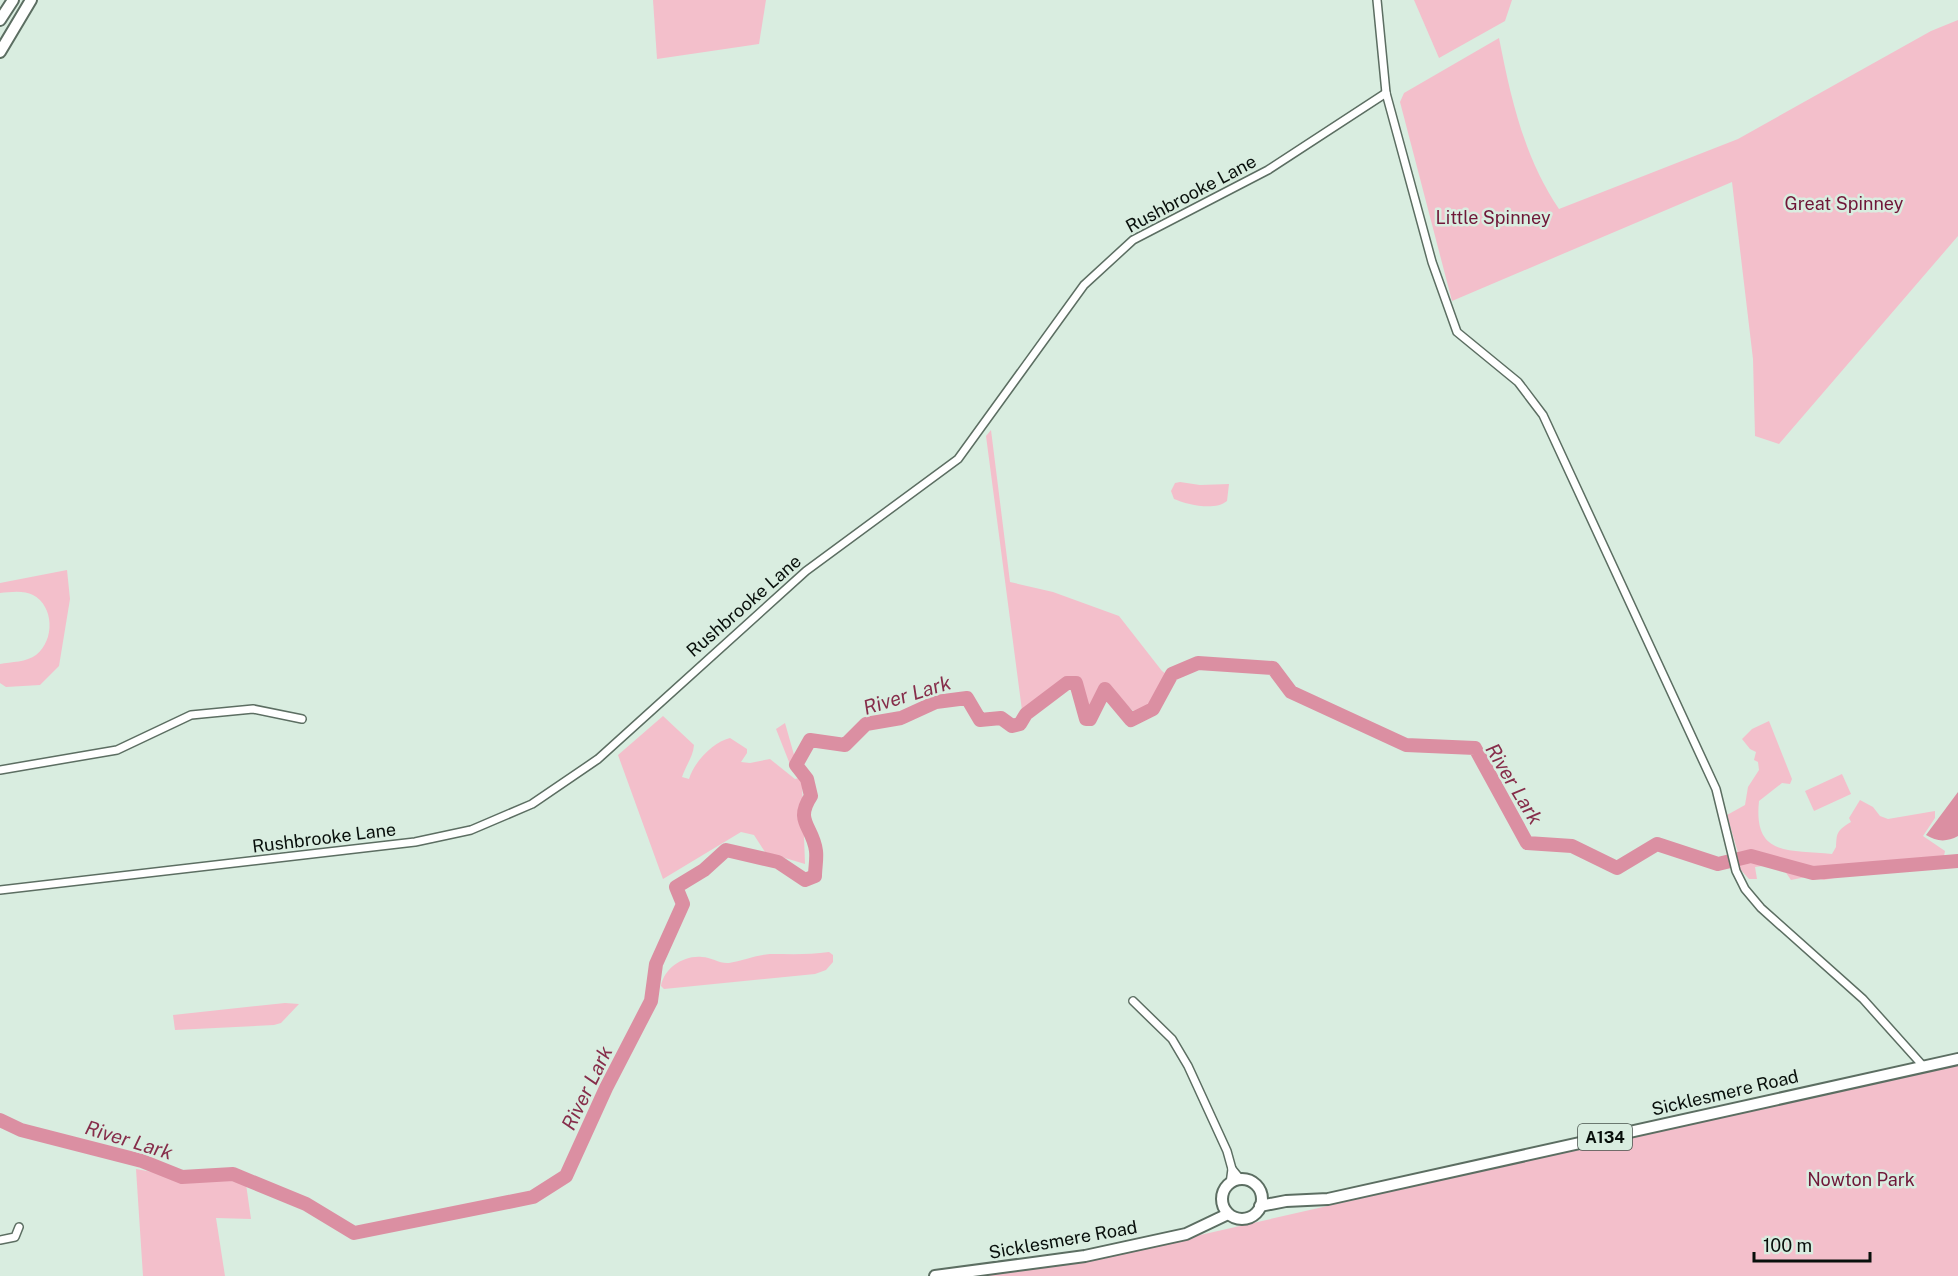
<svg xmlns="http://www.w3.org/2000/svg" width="1958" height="1276" font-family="'Public Sans',sans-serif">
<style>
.green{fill:#f3bfcb}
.water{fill:#db8fa2}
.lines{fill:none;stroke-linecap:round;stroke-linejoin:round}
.river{stroke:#db8fa2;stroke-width:14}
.minor-casing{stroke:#5c6e62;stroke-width:10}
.trunk-casing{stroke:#5c6e62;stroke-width:14}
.minor{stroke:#fff;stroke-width:7}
.trunk{stroke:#fff;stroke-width:10}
.labels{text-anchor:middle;stroke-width:5;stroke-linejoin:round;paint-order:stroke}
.shield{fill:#d9ede0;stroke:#47524b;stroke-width:1.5}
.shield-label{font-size:16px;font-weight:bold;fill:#080f0b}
.street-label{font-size:18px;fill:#080f0b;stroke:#d9ede0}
.park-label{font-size:18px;fill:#6f1738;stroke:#d9ede0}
.water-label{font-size:20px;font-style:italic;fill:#862d4a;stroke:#d9ede0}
</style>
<rect width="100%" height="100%" fill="#d9ede0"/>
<g class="green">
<path d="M653,0H766L759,44L657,59Z"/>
<path d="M1414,0H1512L1505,21L1439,58Z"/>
<path d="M1958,20V236L1779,444L1755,436L1753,359L1732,182L1452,301L1400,102L1404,93L1499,38C1511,99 1524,157 1559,209L1738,139L1931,31Z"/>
<path d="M991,430L1010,582L1053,592L1119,616L1162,671L1170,677L1162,693L1142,714C1129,713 1124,697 1112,691L1102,693L1095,708L1086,713L1081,684L1077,679L1070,678L1041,698L1033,713L1023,718L986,436Z"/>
<path d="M1180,482L1200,485L1229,484L1227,501C1215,511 1188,505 1174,499L1171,491L1175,483Z"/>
<path d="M67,570L70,599L59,666L40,685L6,687L0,683V664C11,662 27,662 36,655C55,640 54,606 33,595C24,590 10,592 0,593V583Z"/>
<path d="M663,716L694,745C693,757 686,765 682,777L689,779C694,762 713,742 730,738L747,749V753L741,762L750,763L770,759L795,779L799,778L797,771L793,772L776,729L785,723L802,783L805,864L765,852L754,835L741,832L663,879L618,755Z"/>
<path d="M1769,721L1792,779L1790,784L1782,783L1759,801C1753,858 1790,849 1832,854L1836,847C1837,833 1836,831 1851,822L1849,818L1860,800L1873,807L1880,816L1888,819L1935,811V818L1923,836L1945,851L1944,856L1824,880L1811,876L1791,880L1782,867L1770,865L1755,867L1757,879H1749L1739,868L1738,853L1727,815L1745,805L1748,787L1759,770L1758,762L1754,760L1756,752L1750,749L1742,739L1752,729Z"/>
<path d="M1842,774L1851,794L1814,811L1805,791Z"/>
<path d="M829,952L833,955V962L826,970L815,974L664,989L661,986C664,968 684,955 702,957C711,957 720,964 729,963C742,961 756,955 770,954C790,954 809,955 829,952Z"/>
<path d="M285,1003L299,1004L281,1023L274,1025L175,1030L173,1015Z"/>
<path d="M1958,1063V1276H977L1047,1266L1178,1240Z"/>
<path d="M136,1169C172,1177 209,1175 246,1184L251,1219L216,1218L225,1276H143Z"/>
</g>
<path class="water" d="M1958,792V836C1947,842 1937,842 1926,835Z"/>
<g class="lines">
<path class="river" d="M0,1120L21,1130L142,1161L182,1177L233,1174L306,1204L354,1233L533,1197L566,1176L606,1088L651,1001L656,964L683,904L676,887L704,870L726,850L778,862L805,880L815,876C815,868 817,859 816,851C813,826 794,822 811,796L807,779L796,765L810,740L845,745L866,724L901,718L936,702L967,698L980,720L1001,718L1012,726L1020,724L1026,714L1067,683H1076L1086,719H1090L1105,689L1131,720L1153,709L1172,674L1198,663L1273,668L1291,692L1406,745L1475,748L1527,843L1572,846L1617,868L1657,844L1718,864L1751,856L1813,873L1958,861"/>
<defs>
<g id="minor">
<path d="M1377,0L1386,93L1432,262L1457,332L1518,382L1543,415L1716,789L1736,871L1745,889L1761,908L1863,999L1924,1067"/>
<path d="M0,770L117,750L191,715L253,709L302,719"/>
<path d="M0,890L415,842L471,830L532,804L598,759L806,571L958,459L1084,285L1133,240L1268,170L1386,93"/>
<path d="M1133,1001L1172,1039L1188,1066L1227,1151L1232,1169L1230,1184"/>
<path d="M1232,1169L1241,1180"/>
<path d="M0,1240L15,1237L19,1227"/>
</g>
<g id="trunk">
<path d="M0,20L13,0"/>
<path d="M0,52L31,0"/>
<circle cx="1242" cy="1199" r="20"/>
<path d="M1260,1206L1286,1201L1328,1199L1958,1059"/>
<path d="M935,1276L1085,1256L1186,1234L1228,1214"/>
</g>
</defs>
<use href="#minor" class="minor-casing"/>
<use href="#trunk" class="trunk-casing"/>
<use href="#minor" class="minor"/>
<use href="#trunk" class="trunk"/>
</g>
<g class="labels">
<rect class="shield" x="1578" y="1124" width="54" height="26" rx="4.5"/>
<g class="shield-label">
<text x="1605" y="1143">A134</text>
</g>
<g class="street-label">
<text transform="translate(1191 194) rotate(-28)" y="6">Rushbrooke Lane</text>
<text transform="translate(744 606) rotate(-41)" y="6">Rushbrooke Lane</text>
<text transform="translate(324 838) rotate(-7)" y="6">Rushbrooke Lane</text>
<text transform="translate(1725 1093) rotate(-13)" y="6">Sicklesmere Road</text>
<text transform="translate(1063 1240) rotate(-10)" y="6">Sicklesmere Road</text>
</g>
<g class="park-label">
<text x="1844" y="210">Great Spinney</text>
<text x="1493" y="224">Little Spinney</text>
<text x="1861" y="1186">Nowton Park</text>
</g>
<g class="water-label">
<text transform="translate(907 695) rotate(-17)" y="7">River Lark</text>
<text transform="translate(1514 784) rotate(59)" y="7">River Lark</text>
<text transform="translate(587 1088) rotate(-64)" y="7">River Lark</text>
<text transform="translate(129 1140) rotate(17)" y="7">River Lark</text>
</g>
</g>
<path d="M1754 1252v9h116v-9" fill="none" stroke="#080f0b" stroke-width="3"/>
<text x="1763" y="1252" font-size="18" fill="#080f0b" stroke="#d9ede0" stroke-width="4.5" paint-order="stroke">100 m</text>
</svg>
